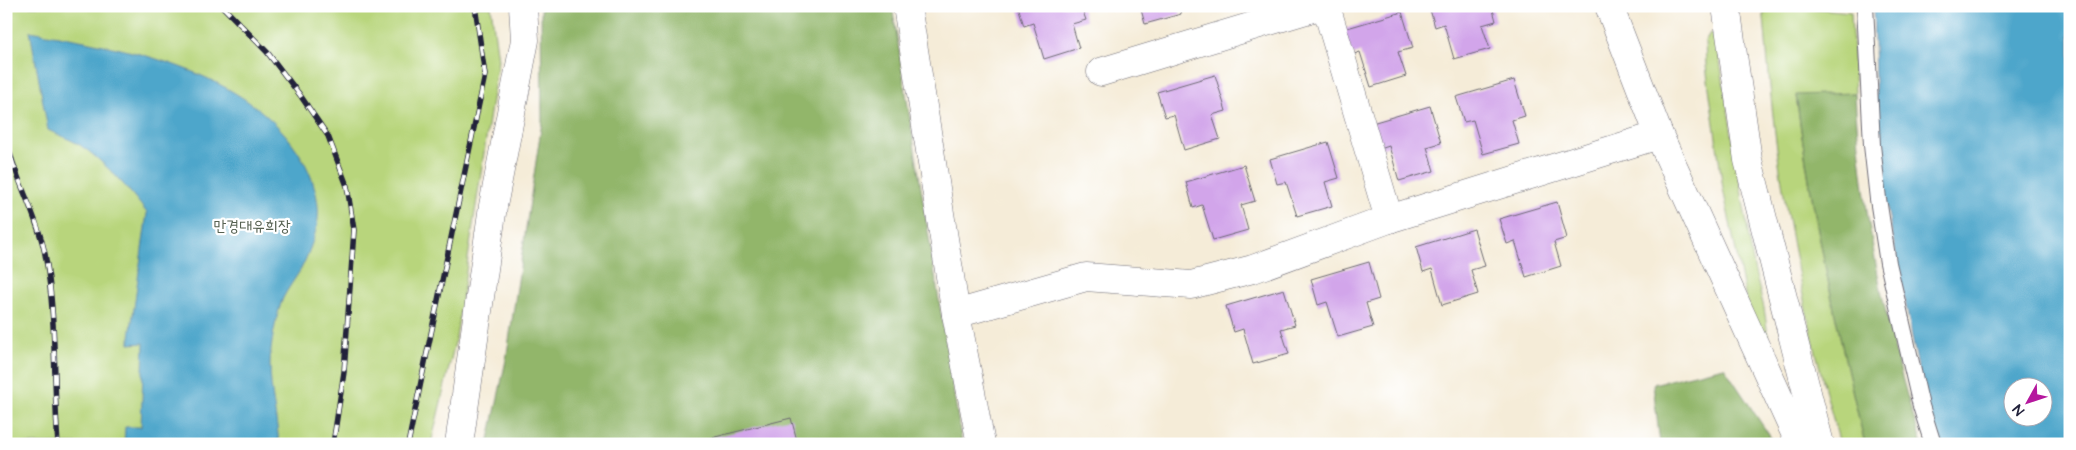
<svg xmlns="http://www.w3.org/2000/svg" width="2076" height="450" font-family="'Architects Daughter','Poor Story',sans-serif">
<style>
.green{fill:#b8d57b;stroke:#6d7c5b}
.forest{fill:#92b66b;stroke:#5a6c53}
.water{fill:#4da6cb;stroke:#386483;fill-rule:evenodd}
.building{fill:#d2a5ea}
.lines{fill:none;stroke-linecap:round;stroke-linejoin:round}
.lane-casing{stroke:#6c6972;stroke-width:18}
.street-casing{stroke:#6c6972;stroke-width:29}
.secondary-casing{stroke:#6c6972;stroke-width:29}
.primary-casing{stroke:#6c6972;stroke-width:29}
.path{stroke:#6c6972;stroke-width:3;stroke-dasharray:4 4;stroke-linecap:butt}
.lane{stroke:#fff;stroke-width:16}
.street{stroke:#fff;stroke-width:28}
.secondary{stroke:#fff;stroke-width:28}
.primary{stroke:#fff;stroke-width:28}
.rail-casing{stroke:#22223b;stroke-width:5.5}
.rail{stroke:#fff;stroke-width:4;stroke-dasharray:11;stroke-linecap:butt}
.labels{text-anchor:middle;stroke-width:4.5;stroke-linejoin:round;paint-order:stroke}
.park-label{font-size:16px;fill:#566151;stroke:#fff}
</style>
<rect width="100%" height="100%" fill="#fff"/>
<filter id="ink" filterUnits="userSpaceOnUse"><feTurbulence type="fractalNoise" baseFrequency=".02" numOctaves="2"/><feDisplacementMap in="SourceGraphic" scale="10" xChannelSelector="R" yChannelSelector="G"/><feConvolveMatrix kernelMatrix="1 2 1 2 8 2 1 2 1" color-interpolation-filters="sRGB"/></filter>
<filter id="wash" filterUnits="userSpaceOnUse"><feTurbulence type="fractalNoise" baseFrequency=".0096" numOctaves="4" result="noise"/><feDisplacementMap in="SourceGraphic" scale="20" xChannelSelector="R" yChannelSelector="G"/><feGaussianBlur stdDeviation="1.12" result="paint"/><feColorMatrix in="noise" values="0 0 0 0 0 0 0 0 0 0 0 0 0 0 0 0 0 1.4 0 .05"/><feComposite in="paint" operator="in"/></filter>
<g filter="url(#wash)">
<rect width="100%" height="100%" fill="#f5ecd8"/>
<g class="green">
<path d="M6,6H491L498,60L456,338L431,444H6Z"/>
<path d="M1763,6H1790L1851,12L1855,93L1796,96C1812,214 1837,328 1865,444H1840C1815,356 1795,267 1781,176C1772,120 1768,63 1763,6Z"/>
<path d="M1710,33L1716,37L1754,268L1764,308L1768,335L1763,339L1752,328L1723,189L1706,66L1705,41Z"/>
</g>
<g class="forest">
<path d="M541,6H892L962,444H488L506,360L542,122Z"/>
<path d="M1855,93C1856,120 1859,146 1862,173C1873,265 1893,355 1922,444H1865C1837,328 1812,214 1796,95Z"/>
<path d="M1724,367L1775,444H1660L1653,384Z"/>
</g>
<g class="water">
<path d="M1873,6H2070V444H1938L1926,409L1879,166L1875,82ZM2014,388H2044V418H2014Z"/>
<path d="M30,31C123,47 250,70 302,158C312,175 320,199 318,219C316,235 308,255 301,269C295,279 288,288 283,298C276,315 270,347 270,365C270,391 277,418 279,444H124L125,427H141L144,343L129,344L147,213C130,190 104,161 80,145C70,139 58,135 48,130Z"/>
</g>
<g id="blocks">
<g class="building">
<path d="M1018,6H1081L1086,20L1072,24L1079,48L1044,59L1033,23L1024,26Z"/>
<path d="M1140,6H1178L1181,14L1145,24Z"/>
<path d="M1429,6H1492L1496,21L1482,25L1490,49L1454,59L1444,24L1435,27Z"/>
<path d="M1402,12L1413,48L1398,52L1406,76L1371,87L1360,52L1351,55L1344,29Z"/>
<path d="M1215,75L1226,111L1212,115L1220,139L1184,150L1174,115L1165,117L1157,92Z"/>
<path d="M1514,80L1525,116L1512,120L1519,144L1483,154L1473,120L1464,122L1456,97Z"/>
<path d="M1430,106L1441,143L1427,147L1434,171L1399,181L1389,146L1380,149L1372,123Z"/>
<path d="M1328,142L1339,178L1325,182L1332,206L1297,216L1286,182L1277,184L1270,159Z"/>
<path d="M1244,165L1255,201L1241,205L1248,230L1213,240L1202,205L1193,208L1186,182Z"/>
<path d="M1557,202L1567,238L1554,242L1561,266L1526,277L1515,241L1507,244L1499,219Z"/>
<path d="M1474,229L1485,266L1471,270L1478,294L1442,305L1432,269L1423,272L1416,247Z"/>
<path d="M1369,262L1379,299L1366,303L1373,327L1338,337L1327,302L1318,305L1311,279Z"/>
<path d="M1284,289L1295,325L1281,329L1289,354L1253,364L1243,329L1234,332L1226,306Z"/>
<path d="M791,418L798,444H713L711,438Z"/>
</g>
</g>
</g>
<g filter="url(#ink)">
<use href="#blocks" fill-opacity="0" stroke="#6c6972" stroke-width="1"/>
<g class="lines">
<defs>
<path id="lane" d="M1865,6L1872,145L1878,199L1888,263L1921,406L1933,444"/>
<g id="street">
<path d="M907,6L956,314L981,444"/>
<path d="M1326,6L1389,219"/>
<path d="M1101,72L1319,6"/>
<path d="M956,314L1086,277L1191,285L1253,269L1389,219L1659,135"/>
<path d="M459,444L493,206L525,40L523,6"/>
</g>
<path id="secondary" d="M1609,6L1659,135L1800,444"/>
<path id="primary" d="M1726,6L1748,160L1820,444"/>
</defs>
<use href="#lane" class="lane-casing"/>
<use href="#street" class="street-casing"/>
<use href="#secondary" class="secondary-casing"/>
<use href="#primary" class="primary-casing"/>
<path class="path" d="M6,419L8,404"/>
<use href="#lane" class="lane"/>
<use href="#street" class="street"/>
<use href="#secondary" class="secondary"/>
<use href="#primary" class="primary"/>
<defs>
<g id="rail">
<path d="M222,6L267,52L300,95L328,136L347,186L354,230L344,372L333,444"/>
<path d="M6,138C14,178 37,213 45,254C57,316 53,381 58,444"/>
<path d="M408,444L485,75L475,6"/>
</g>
</defs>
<use href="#rail" class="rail-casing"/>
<use href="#rail" class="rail"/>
</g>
</g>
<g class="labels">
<g class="park-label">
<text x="252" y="231">만경대유희장</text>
</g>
</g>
<rect width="2076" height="450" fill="none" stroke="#fff" stroke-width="25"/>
<g transform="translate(2028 402) rotate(230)"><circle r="24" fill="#ffffff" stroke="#a7a7b1"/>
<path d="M0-4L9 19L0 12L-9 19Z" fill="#b5179e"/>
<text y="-8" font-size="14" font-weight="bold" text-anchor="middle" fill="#22223b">N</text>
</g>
</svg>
